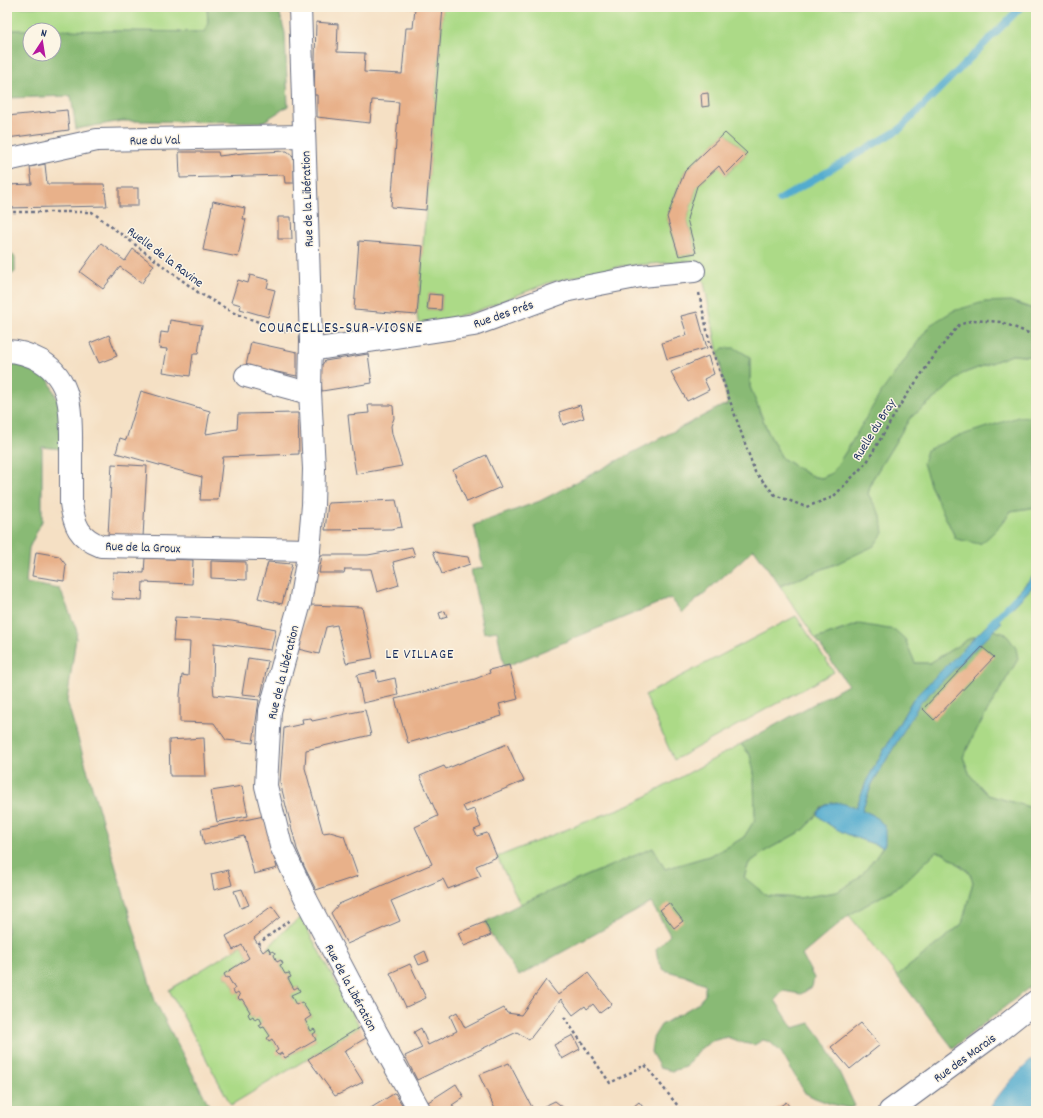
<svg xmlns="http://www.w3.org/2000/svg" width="1043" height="1118" font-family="Dekko,sans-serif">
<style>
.green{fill:#acda87;stroke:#648472;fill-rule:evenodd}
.forest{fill:#89ba74;stroke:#527469}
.water{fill:#52accf;stroke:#366e96}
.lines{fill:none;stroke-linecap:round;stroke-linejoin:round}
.stream{stroke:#52accf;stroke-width:7}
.building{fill:#e8b18a}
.minor-casing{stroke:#676d82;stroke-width:24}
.path{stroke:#676d82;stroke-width:2.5;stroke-dasharray:3 3;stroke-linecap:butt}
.minor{stroke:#fff;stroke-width:22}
.labels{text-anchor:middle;stroke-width:3;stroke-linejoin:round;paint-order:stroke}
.street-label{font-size:13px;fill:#1b2f5e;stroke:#fcf5e5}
.neighbourhood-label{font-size:14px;letter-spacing:1px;fill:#1b2f5e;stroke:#fcf5e5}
.quarter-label{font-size:15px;letter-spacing:1px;fill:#1b2f5e;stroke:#fcf5e5}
</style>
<rect width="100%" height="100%" fill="#fcf5e5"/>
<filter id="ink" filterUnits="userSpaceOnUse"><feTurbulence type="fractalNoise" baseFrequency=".025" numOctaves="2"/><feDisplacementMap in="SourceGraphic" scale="8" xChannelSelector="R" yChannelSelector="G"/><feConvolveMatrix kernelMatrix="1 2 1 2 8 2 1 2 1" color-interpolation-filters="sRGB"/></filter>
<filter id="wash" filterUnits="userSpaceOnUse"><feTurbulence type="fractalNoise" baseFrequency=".012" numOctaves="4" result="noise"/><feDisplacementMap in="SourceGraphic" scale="16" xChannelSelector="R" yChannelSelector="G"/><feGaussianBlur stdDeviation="0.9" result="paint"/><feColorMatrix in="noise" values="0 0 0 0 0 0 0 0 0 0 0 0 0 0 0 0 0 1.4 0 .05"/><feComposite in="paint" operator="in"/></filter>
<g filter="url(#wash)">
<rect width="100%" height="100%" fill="#f5e0c4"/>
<g class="green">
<path d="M7,7H207L208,23L205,32L7,30Z"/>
<path d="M443,7H1036V310L1010,301L847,450L832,473L822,478L815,477L804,472L782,458L768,432L750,387V357L723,348L718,353L704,282L693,261L621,266L548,283L477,311L419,326L417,315ZM725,133L747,153L726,175L719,166L697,186L687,219L696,253L679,256L667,217L685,171ZM429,294L442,295L441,310L427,309Z"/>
<path d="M1012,355L1036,357V418L1018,417L930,485L956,539L1004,522L1011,511L1036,507V573L1008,603L1013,607L1036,583V809L988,795L970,775L963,757L977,729L1018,659L1006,634L993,630L1001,622L996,616L977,636L970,638L930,663H915L905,639L858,624L816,639L780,586L838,563L881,516L868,494L872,480L910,418L940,394L962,374Z"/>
<path d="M796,616L834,672L674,760L645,695Z"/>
<path d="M741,744L750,755L754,772L755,819L744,837L726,848L709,856L665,869L653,848L520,904L497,857L636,802Z"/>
<path d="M817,814C831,831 862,840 883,847L876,857L859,878L837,892L799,898L767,896L744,878L749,863L767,850L805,829Z"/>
<path d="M936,852L944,853L969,873L973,882L962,924L897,976L849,915L901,885Z"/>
<path d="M301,918L360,1027L231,1105L169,990L242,945L249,958L224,974L226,978L228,977L235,989L233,990L235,993L238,992L240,996L238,998L240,1000L242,999L250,1012L248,1014L250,1018L253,1016L255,1019L259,1017L262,1023L259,1025L261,1028L264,1027L270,1036L269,1041L272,1039L278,1050L276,1052L278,1055L282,1053L285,1058L316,1040L313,1034L316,1032L314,1029L311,1031L305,1020L311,1016L302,1002L296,1005L291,995L300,990L298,987L294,989L288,978L291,977L289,973L285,974L280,965L283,964L281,960L277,962L272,951L271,953L268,948L286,929Z"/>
</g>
<g class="forest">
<path d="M207,7H278L285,33L288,106L263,122L122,121L76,129L71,96L7,98V30H30V54H54V30L204,32L208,23Z"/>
<path d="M7,251L15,257V272L7,278Z"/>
<path d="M1010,301L1036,310V357L1012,355L962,374L940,394L910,418L872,480L868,494L881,516L883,533L874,546L838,563L780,586L754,549L682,613L671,598L509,665L504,666L497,631L484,633L471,570L483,568L474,525L540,501L722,406L728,405L718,353L723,348H735L750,357V387L768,432L782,458L804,472L815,477L822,478L832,473L847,450L880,394L930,325L953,311L984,302Z"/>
<path d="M15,364L33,368L48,378L63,413L62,449L42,447V521L29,548L26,583L60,589L77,631L67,701L155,1001L212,1111H7V367Z"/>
<path d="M1018,417L1036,418V507L1011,511C1002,525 992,535 980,544L956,539L930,485L923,463L927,450L956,437Z"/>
<path d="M859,624L895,630L905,639L915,663H930L970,638L977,636L913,699L867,780L856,808L833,802L822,807L805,829L767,850L749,863L744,877L767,896L799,898L837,892L859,878L876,857L885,843L873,815L862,810L872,784L920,703L993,630L1006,634L1016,648L1018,659L977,729L963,757L970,775L988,795L1036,809V982L953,1048L897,976L962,924L973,882L969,872L944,853L936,852L901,885L849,915L802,955L814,978L812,987L801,994L783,991L775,1000L793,1028L810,1023L826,1044L855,1106L849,1108L831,1104L815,1098L805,1093L781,1052L770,1042L763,1040L754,1045L743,1043L727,1037L712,1041L700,1049L686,1067L672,1071L660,1068L651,1052L653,1038L661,1025L697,1004L705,995V984L685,976L664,970L658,960L656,949L670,935L651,903L519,976L491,935L485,922L520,904L653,848L665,869L709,856L726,848L744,837L755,819L754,772L750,755L741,744L848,685L816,639Z"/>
</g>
<g class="water">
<path d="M1036,573V583L1013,607L1008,603Z"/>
<path d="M996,616L1002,622L920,703L872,784L862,810L873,815L885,826V843L883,847C862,840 831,831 817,814C828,798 840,802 856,808L867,780L913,699Z"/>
<path d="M1036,1056V1111H988C1001,1090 1018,1072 1036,1056Z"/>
</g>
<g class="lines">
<g class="stream">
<path d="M779,200L900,129L1021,7"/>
<path d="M991,624L1016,598"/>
</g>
</g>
<g id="blocks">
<g class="building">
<path d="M406,7H443L426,210L391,207L399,102L372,100L370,123L317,117V95H314L316,22L338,24L337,52L365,53L364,72L402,74L406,28H413L415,9Z"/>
<path d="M708,93L709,106L702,107L701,94Z"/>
<path d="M67,110L69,130L30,135L7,138V116Z"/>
<path d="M725,133L747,153L725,175L719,166L697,186L687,219L696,253L679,256L667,217L685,171Z"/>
<path d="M287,151L293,156L294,161V183H285L284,175L180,178L179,152H218L219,156L243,153Z"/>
<path d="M45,164L47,184H104L107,206L7,208V185L32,184L30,167Z"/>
<rect x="119" y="188" width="19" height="18"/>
<path d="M213,201L245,208L243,219H246L238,257L203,250Z"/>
<path d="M278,217H291L292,239H278Z"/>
<path d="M359,241L423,246L417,315L354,310Z"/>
<path d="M101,243L125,261L133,249L154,265L142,283L120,267L103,289L80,272Z"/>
<path d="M250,275L269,280L267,288L275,290L268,317L240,309L241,305L231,302L238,280L248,283Z"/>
<path d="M429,294L442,295L441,310L427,309Z"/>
<path d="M697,312L707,348L667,359L662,343L687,335L681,316Z"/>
<path d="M170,320L202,325L198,354H193L190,376L163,372L167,349L159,348L161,332L168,333Z"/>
<path d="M109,335L117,356L99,363L90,343Z"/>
<path d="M251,342L297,352V376L246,366Z"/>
<path d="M368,354L372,383L322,391L320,367L325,361Z"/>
<path d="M708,356L714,374L704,379L709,390L687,401L671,372Z"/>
<path d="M141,391L210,411L206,434L237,429L238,414L298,413L299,454L223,457L218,500H200L202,477L116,453L120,438L126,440Z"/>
<path d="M368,405H391L393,406L394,418L391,426L392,434L402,466L356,474L351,444L348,415L369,413Z"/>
<path d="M580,405L584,418L563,425L559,412Z"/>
<path d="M486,455L501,487L467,502L453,470Z"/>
<path d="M112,464L147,466L143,537L108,535Z"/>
<path d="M396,500L402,527L391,529L325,530L328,503Z"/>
<path d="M412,547L415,556L393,562L399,585L377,592L371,569H345L344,573H319L322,555H368Z"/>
<path d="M433,551L439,553L468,557L470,564L442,574Z"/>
<path d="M36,552L59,556L66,565L64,581L32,576Z"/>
<path d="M145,558L193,560L192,584L143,582L142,600L112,599L113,572L144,573Z"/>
<path d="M211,561L246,562V580L211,578Z"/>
<path d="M268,562L292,564L282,604L258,598Z"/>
<path d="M310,605L362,607L373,658L346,663L337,625L326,627L319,654L298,649Z"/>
<path d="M445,611L447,617L441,619L439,613Z"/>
<path d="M175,617L212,619L232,621L276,629L271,650L214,643L213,685L214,695L259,700L253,743L226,740L214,723L180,722V695L182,675L188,676L190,642L173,641Z"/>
<path d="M982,647L994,657L934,720L923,709Z"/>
<path d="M248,658L268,661L261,696L242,694Z"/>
<path d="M509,665L518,699L499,704L502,716L408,743L395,699L475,679L490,673L489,670Z"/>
<path d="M376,671L378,682L395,678L398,695L363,703L357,675Z"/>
<path d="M365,710L371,735L306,750L305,768L323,833L330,832L344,836L358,876L316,890L304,866L297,849L287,810L280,782L284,728L303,724L302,719L311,718L312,721Z"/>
<path d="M204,738L206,776H170L169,740Z"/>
<path d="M507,744L524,781L463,806L466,812L474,809L481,827L474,830L477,836L487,833L497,857L476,866L481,876L448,889L443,879L391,901L400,921L347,944L331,913L339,904L432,864L415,827L438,816L420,776L444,766L446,769Z"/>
<path d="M242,786L248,816L217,822L211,791Z"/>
<path d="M264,816L277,868L254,874L244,836L204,845L201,829Z"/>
<path d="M228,870L232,885L214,890L211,874Z"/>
<path d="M242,889L249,905L241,908L234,891Z"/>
<path d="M669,903L683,921L674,928L660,910Z"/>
<path d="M272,906L280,917L254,938L263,952L268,948L271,953L272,951L275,953L274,955L277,962L281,960L283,964L280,965L285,974L289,973L291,977L288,978L294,989L298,987L300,991L291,995L296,1005L302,1002L311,1016L305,1020L311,1031L314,1029L316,1032L313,1034L316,1040L285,1058L282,1053L278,1055L275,1052L278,1050L272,1039L269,1041L267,1038L270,1036L264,1027L261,1028L259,1025L262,1023L259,1017L255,1020L253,1016L250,1018L248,1014L250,1012L242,999L240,1000L238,998L240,996L238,992L235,994L233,990L235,989L228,977L226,978L224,974L249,958L242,945L233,950L226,936L247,924Z"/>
<path d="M485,922L491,935L464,946L458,933Z"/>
<path d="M425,951L429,961L419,965L415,956Z"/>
<path d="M410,964L426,998L406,1007L390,973Z"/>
<path d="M588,973L612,1004L600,1013L593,1004L587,1009L585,1006L573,1015L561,999L529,1040L517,1032L417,1080L405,1056L422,1048L414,1032L421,1028L428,1045L457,1031L450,1016L457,1012L465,1028L504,1008L507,1013L521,1015L546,980L558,995Z"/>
<path d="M861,1023L880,1045L850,1069L831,1047Z"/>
<path d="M360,1027L366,1038L344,1051L363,1082L344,1092L335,1096L308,1059Z"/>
<path d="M573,1035L580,1049L562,1059L554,1045Z"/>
<path d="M509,1063L534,1111L555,1101L564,1108L561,1111H496L479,1075Z"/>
<path d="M456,1084L464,1097L452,1105L456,1111H429L425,1104Z"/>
<path d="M395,1093L406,1111H366Z"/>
<path d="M639,1102L646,1111H628Z"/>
<path d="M786,1102L793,1111H773Z"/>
</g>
</g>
</g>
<g filter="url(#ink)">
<use href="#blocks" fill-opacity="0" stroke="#676d82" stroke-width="1"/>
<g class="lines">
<defs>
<g id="minor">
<path d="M300,7L311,341L310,391L314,469L313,505L309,550L300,603L270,711L266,786L281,846L307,901L376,1032L420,1111"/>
<path d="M7,160L97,140L304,136"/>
<path d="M311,350L474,325L569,290L641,276L694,271"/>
<path d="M7,351C20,351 30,355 41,361C74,381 71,418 71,452C71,469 71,486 71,503C74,525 79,538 101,546L309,550"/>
<path d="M246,376L301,391H310"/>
<path d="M890,1111L996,1033L1036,1001"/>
</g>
</defs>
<use href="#minor" class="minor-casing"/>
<g class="path">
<path d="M7,212H92L199,293L234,313L289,333"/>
<path d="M699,293L710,344L755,472L775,495L806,507L833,497L867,462L902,402L937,352L959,325L973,320L1001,322L1036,336"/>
<path d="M258,944L291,919"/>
<path d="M564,1017L610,1083L645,1065L682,1111"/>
</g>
<use href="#minor" class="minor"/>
</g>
</g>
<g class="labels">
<g class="street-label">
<text transform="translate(155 139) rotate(-1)" y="5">Rue du Val</text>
<text transform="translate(306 199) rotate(-92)" y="5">Rue de la Libération</text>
<text transform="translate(166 256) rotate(37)" y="5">Ruelle de la Ravine</text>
<text transform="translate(503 313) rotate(-19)" y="5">Rue des Prés</text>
<text transform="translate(873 429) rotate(-58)" y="5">Ruelle du Bray</text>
<text transform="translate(143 546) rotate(2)" y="5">Rue de la Groux</text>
<text transform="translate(282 672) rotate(-76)" y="5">Rue de la Libération</text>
<text transform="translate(352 987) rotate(62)" y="5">Rue de la Libération</text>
<text transform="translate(964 1057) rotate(-36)" y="5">Rue des Marais</text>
</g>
<g class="neighbourhood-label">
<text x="420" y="658">LE VILLAGE</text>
</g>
<g class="quarter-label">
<text x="341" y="332">COURCELLES-SUR-VIOSNE</text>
</g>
</g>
<rect width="1043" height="1118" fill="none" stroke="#fcf5e5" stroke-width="24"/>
<g transform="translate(42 42) rotate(12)"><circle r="19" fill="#fcf5e5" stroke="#a2a6af"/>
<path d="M0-3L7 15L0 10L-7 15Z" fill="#b5179e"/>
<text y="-6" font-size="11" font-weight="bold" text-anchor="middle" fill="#1b2f5e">N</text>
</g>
</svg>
